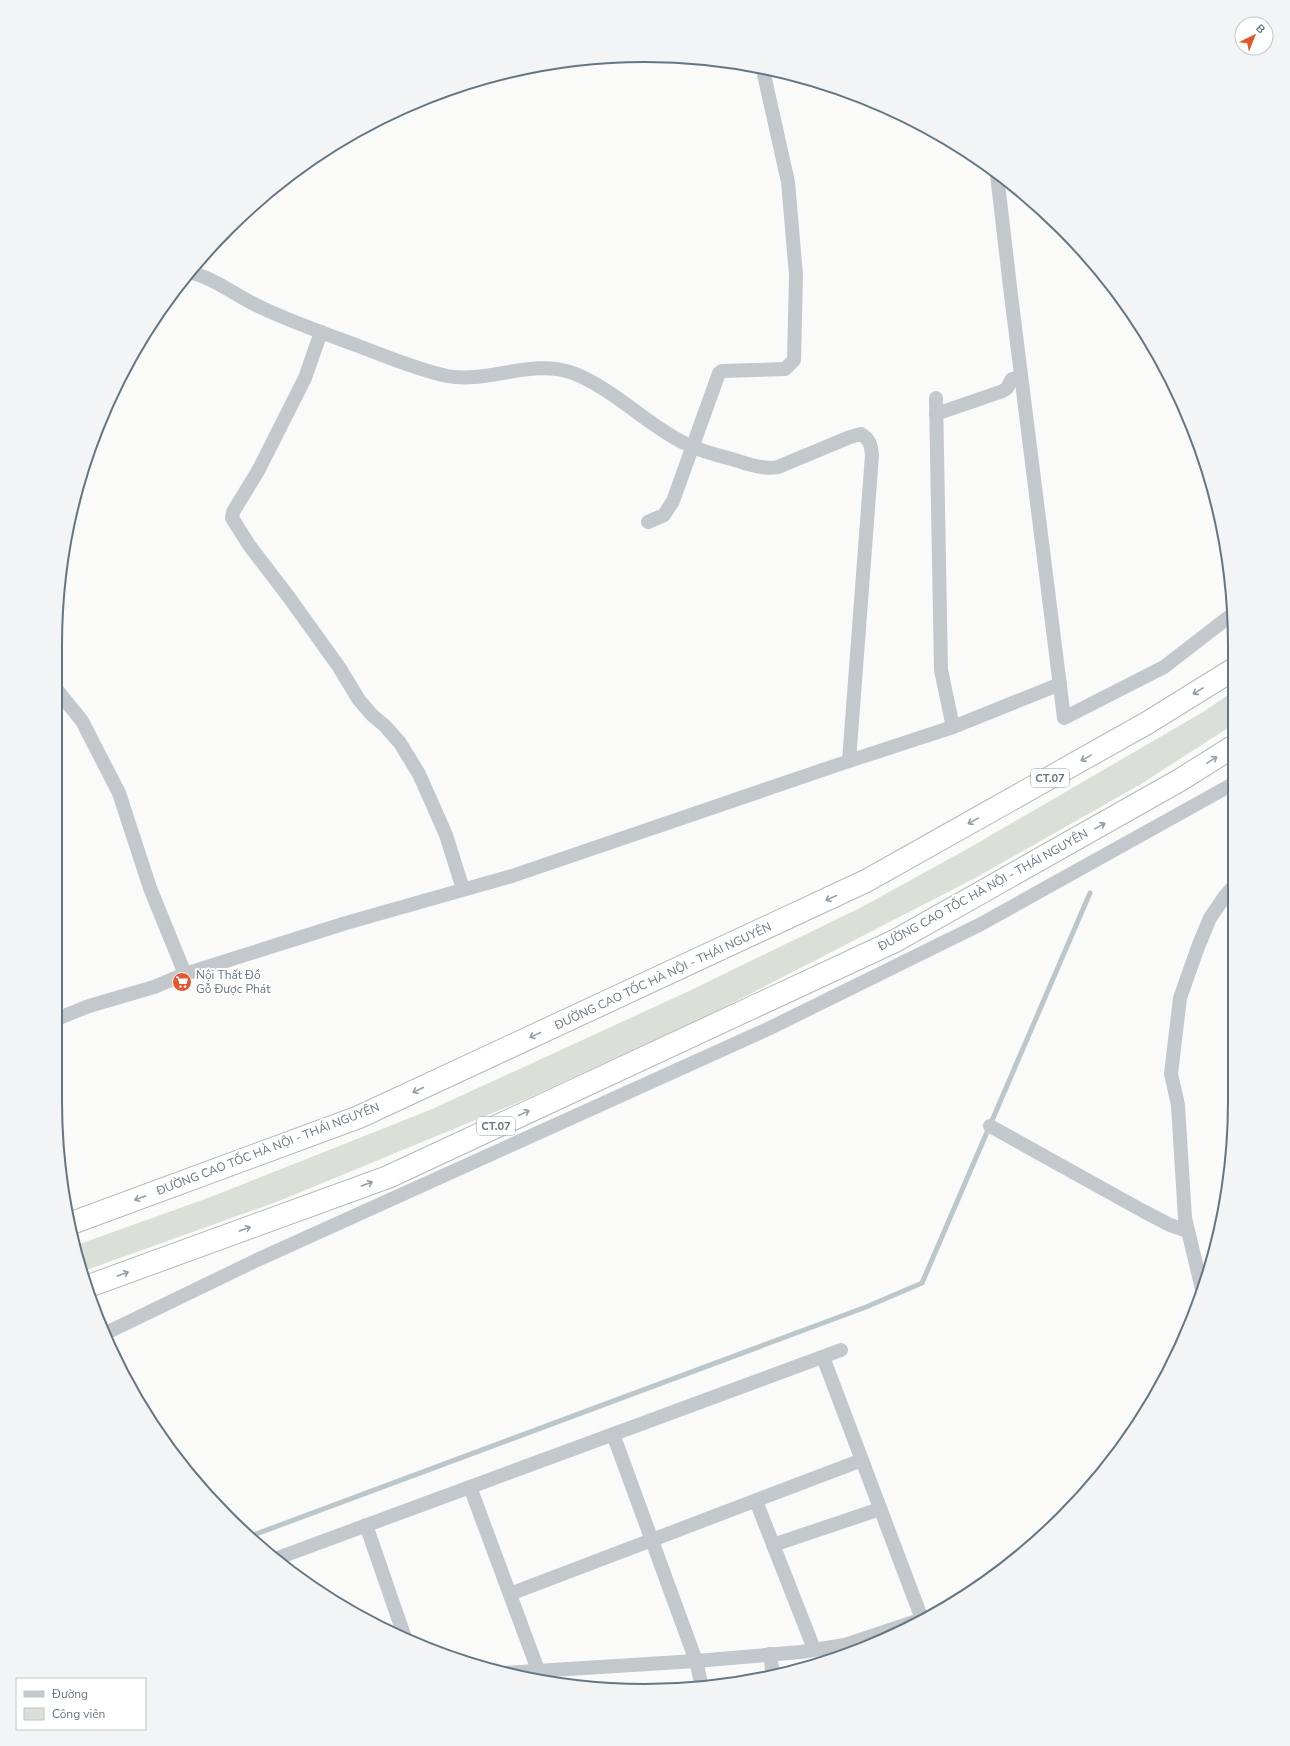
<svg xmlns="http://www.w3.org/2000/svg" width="1290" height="1746" font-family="'Nunito Sans',sans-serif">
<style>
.green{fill:#dadfd7}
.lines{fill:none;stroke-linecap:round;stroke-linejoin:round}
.stream{stroke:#bbc7cb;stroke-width:5}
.highway-casing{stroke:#b4b9bd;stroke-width:24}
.street{stroke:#c3c8cc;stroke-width:14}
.highway{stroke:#fff;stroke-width:22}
.oneway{stroke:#939fa8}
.labels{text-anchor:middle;stroke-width:4;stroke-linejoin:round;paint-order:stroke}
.shield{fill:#fff;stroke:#939fa8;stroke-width:1}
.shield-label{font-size:11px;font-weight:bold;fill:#657683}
.street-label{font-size:12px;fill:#657683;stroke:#fff}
.poi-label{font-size:12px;fill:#657683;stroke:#fff;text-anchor:start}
.rim{fill:none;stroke:#657683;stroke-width:2}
</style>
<rect width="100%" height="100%" fill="#fafaf8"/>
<path class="green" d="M1231,693V726L1141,784L977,877L711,1014L524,1100L279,1201L81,1272L74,1246L208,1198L430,1110L687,992L860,908L969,848L1203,712Z"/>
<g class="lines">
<path class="stream" d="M248,1537L866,1307L922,1283L1090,893"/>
<defs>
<g id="highway">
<path d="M69,1224L359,1117L866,881L1147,723L1231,671"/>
<path d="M86,1287L388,1177L895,941L1180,780L1231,748"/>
</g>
</defs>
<use href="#highway" class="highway-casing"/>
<g class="street">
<path d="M997,175L1011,295L1064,718L1164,667L1230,616"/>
<path d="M189,272C214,278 235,295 258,306C289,321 323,333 356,345C385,356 415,369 447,376C488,384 531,358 573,373C611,388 640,418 675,438C693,449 714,454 735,460C748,464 764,470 778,467L850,437L861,434C870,439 871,445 872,455L849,761"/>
<path d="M321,332L305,378L258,471L233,512L232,518L249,545L288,596L339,667L359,700L372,715L385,726L400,743L419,774L431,801L446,835L463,889"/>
<path d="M936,398L941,670L953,727"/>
<path d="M936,414L1003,391L1007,388L1012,379L1021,377"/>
<path d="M648,522L664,515L673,501L719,373L722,371L785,369L794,360L796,275L788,182L763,70"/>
<path d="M57,690L82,721L119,793L150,888L185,974"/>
<path d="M59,1018L89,1006L154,987L185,974L346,923L512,876L849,761L953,727L1060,684"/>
<path d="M990,1126L1143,1211L1170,1225L1188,1231"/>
<path d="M1202,1289L1185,1218L1178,1105L1171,1074L1180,998L1198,947L1210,918L1225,896L1232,888"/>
<path d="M104,1334L257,1260L770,1028L981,924L1231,785"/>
<path d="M823,1357L922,1619"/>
<path d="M613,1434L696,1661L702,1687"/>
<path d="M470,1487L538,1670"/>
<path d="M756,1501L814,1649"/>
<path d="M366,1525L405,1638"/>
<path d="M773,1545L880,1509"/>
<path d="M275,1559L841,1350"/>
<path d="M510,1594L862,1460"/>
<path d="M770,1654L773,1676"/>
<path d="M504,1673L696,1661L801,1652L845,1645L929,1617"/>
</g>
<use href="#highway" class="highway"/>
</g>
<defs><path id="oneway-shaft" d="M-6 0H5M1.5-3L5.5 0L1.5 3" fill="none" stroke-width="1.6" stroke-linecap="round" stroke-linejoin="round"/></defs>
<g class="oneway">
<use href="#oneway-shaft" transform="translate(1198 691) rotate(148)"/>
<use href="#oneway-shaft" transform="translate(1086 758) rotate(151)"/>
<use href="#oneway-shaft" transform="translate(1212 760) rotate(-32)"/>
<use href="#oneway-shaft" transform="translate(973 821) rotate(151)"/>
<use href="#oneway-shaft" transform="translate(1100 826) rotate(-29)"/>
<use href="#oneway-shaft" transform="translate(831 898) rotate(155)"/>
<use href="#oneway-shaft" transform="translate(535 1035) rotate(155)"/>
<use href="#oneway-shaft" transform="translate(418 1090) rotate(155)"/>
<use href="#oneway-shaft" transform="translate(524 1113) rotate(-25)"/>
<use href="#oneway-shaft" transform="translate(367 1184) rotate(-20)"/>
<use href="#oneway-shaft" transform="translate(140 1198) rotate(160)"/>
<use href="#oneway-shaft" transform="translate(245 1229) rotate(-20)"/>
<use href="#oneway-shaft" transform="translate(123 1274) rotate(-20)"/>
</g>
<defs>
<symbol id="supermarket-disc" viewBox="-11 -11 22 22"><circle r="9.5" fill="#e4572e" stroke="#fff"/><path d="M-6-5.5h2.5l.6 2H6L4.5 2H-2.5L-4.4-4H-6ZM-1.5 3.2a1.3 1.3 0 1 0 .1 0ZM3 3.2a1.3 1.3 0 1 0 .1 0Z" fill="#fff"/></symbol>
</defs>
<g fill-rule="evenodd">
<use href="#supermarket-disc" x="171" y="971" width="22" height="22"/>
</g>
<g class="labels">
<g class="shield">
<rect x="1031" y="769" width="38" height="18" rx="3"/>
<rect x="477" y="1117" width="38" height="18" rx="3"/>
</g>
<g class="shield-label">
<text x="1050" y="782">CT.07</text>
<text x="496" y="1130">CT.07</text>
</g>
<g class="street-label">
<text transform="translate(983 890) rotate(-29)" y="4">ĐƯỜNG CAO TỐC HÀ NỘI - THÁI NGUYÊN</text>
<text transform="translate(663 976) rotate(-25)" y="4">ĐƯỜNG CAO TỐC HÀ NỘI - THÁI NGUYÊN</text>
<text transform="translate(268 1149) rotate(-21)" y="4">ĐƯỜNG CAO TỐC HÀ NỘI - THÁI NGUYÊN</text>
</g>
<g class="poi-label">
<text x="196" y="979">Nội Thất Đồ<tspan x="196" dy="14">Gỗ Được Phát</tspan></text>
</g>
</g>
<path d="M0 0H1290V1746H0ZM645 62H645A583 583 0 0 1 1228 645V1101A583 583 0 0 1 645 1684H645A583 583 0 0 1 62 1101V645A583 583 0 0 1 645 62Z" fill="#f3f4f5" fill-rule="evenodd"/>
<path class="rim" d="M645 62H645A583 583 0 0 1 1228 645V1101A583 583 0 0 1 645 1684H645A583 583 0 0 1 62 1101V645A583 583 0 0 1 645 62Z"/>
<rect x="16" y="1678" width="130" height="52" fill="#ffffff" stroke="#c1c8cd"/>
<rect x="24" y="1691" width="20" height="6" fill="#c3c8cc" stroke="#c1c8cd"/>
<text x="52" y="1698" font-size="12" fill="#657683">Đường</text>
<rect x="24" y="1708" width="20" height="12" fill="#dadfd7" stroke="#c1c8cd"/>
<text x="52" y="1718" font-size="12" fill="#657683">Công viên</text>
<g transform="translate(1254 36) rotate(43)"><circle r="19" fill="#ffffff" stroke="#c1c8cd"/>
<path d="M0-3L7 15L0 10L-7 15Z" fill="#e4572e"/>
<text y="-6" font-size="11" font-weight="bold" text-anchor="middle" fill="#657683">B</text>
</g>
</svg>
